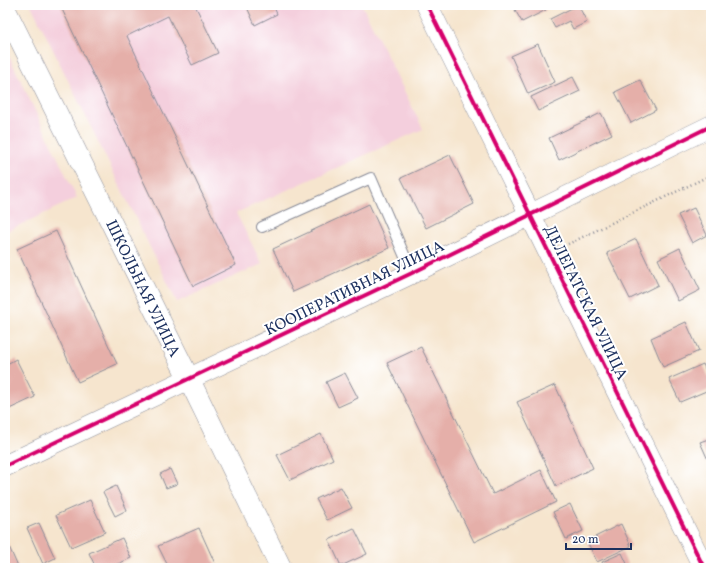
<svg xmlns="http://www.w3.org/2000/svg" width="716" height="573" font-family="Vollkorn,serif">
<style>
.built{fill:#f4cfdd}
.building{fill:#e5afa9}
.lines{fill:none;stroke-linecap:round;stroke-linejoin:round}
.service-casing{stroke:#888a96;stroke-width:12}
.minor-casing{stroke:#888a96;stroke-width:22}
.path{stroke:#888a96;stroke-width:2.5;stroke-dasharray:1 3;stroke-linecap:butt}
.service{stroke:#fff;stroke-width:10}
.minor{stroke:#fff;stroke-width:21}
.cycleway-casing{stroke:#fff;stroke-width:6}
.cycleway{stroke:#d6006c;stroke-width:4}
.labels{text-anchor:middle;stroke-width:4;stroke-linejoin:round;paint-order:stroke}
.street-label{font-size:16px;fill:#1b2f5e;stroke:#fff}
</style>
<rect width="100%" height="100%" fill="#fff"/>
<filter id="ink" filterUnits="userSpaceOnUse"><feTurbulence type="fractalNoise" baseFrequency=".025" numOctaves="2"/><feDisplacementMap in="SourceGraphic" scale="8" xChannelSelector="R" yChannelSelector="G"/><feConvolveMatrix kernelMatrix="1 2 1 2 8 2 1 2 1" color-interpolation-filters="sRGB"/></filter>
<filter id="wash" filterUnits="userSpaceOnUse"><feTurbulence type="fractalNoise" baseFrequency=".012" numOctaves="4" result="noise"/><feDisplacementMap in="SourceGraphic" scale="16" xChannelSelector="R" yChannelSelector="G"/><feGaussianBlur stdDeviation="0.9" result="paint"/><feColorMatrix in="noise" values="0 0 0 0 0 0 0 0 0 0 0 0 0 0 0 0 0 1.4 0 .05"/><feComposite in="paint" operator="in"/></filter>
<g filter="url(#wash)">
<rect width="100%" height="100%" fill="#f6e5ce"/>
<g class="built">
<path d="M31,5H362L423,129L236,213L262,264L177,302Z"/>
<path d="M5,48L77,198L5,232Z"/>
</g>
<g id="blocks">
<g class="building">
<path d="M60,5H195L218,53L192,65L168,16L127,36L236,265L193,286Z"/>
<path d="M246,5H273L277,14L255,25Z"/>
<path d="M524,5H543L546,10L522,22L515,10Z"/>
<path d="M578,5L587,22L573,29L569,21L555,28L550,19Z"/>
<path d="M538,44L555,82L528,94L511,56Z"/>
<path d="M573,77L580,91L538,111L531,97Z"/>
<path d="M640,80L656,110L631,123L615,92Z"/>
<path d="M601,113L612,134L559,160L549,138Z"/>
<path d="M450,155L474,204L426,228L401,178Z"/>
<path d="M369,204L389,248L293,292L273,249Z"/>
<path d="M694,208L707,235L692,243L678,215Z"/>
<path d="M56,231L117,364L78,382L17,249Z"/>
<path d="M636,239L658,285L630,299L607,253Z"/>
<path d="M680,248L700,290L678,301L658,259Z"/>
<path d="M686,322L699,351L663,367L651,338Z"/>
<path d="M421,347L493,494L541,470L556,502L474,542L387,363Z"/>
<path d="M16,359L35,397L5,411V365Z"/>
<path d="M703,364L711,382V389L680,402L669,379Z"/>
<path d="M345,373L358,398L338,407L326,382Z"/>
<path d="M555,385L593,468L556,486L517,402Z"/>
<path d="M321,434L333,459L290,480L277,455Z"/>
<path d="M711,438V461L709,462L700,442Z"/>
<path d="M170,469L177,484L166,488L160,474Z"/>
<path d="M116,486L127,510L115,516L103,492Z"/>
<path d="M341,487L352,508L327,520L316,499Z"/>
<path d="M90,500L105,532L71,547L56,515Z"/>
<path d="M570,504L583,531L566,539L553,512Z"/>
<path d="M39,523L55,558L43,564L27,528Z"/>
<path d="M621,524L631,546L597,562L587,541Z"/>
<path d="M199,528L217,568H169L158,546Z"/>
<path d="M354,528L367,554L341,566L329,540Z"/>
<path d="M122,538L131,558L109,568H96L89,553Z"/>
<path d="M7,542L18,567L16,568H5V543Z"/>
<path d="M622,553L629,568H604L602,562Z"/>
</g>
</g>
</g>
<g filter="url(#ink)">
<use href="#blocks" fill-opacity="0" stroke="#888a96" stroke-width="1"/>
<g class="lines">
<defs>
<path id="service" d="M262,227L371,178L412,273"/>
<g id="minor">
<path d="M427,5L704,568"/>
<path d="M5,9L189,379L281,568"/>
<path d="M5,466L412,273L711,126"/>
</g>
</defs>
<use href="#service" class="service-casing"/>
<use href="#minor" class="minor-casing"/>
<path class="path" d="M568,244L711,175"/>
<use href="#service" class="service"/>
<use href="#minor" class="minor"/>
<defs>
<g id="cycleway">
<path d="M427,5L704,568"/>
<path d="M5,466L412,273L711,126"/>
</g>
</defs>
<use href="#cycleway" class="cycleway-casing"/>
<use href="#cycleway" class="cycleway"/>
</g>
</g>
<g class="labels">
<g class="street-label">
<text transform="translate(354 287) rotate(-26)" y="6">КООПЕРАТИВНАЯ УЛИЦА</text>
<text transform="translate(144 288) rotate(64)" y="6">ШКОЛЬНАЯ УЛИЦА</text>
<text transform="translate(587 302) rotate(64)" y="6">ДЕЛЕГАТСКАЯ УЛИЦА</text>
</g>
</g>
<rect width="716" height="573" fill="none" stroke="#fff" stroke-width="20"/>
<path d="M566 543v6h65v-6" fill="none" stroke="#1b2f5e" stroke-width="2"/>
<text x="572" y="543" font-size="12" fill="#1b2f5e" stroke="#ffffff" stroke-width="3" paint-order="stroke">20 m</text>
</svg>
